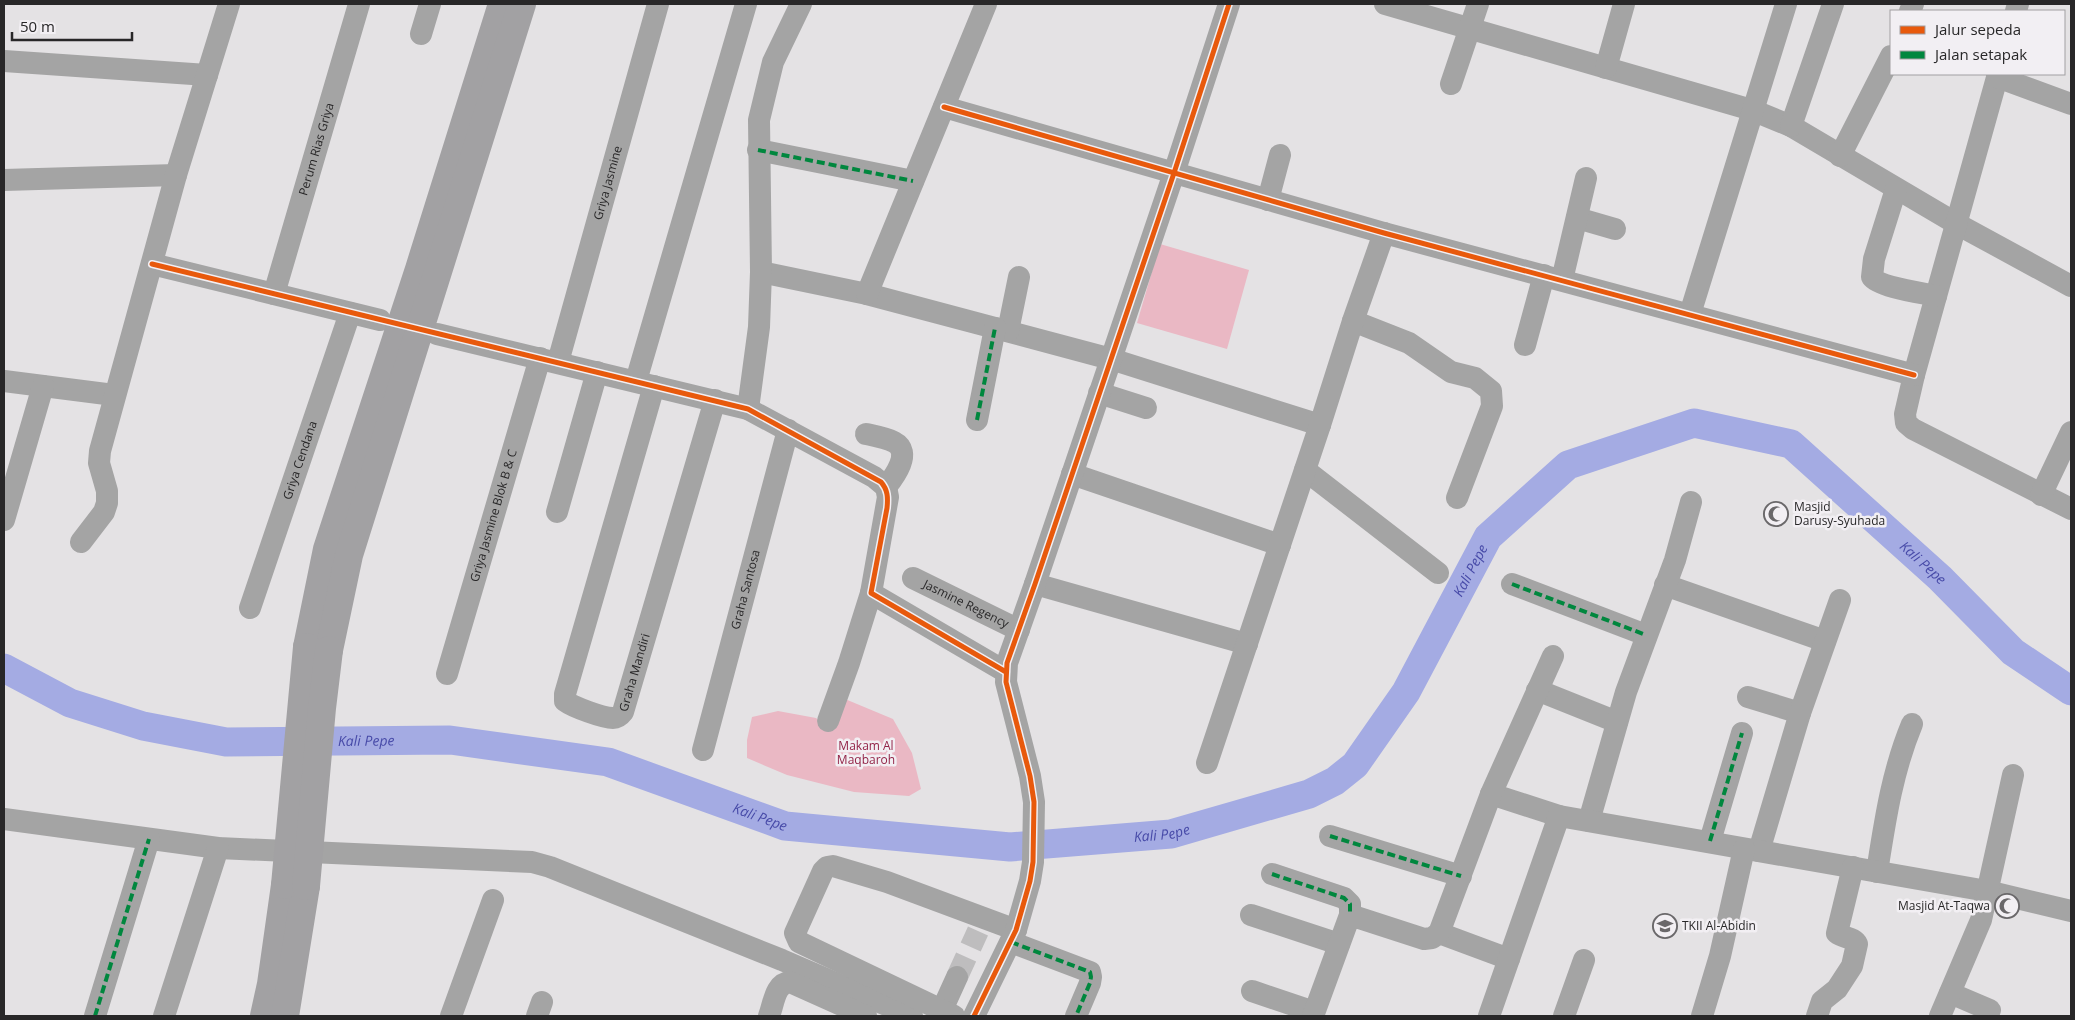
<svg xmlns="http://www.w3.org/2000/svg" width="2075" height="1020" font-family="'Open Sans',sans-serif">
<style>
.green{fill:#eab8c4}
.lines{fill:none;stroke-linecap:round;stroke-linejoin:round}
.river{stroke:#a4abe3;stroke-width:29}
.minor-tunnel{stroke:#bebdbe;stroke-width:22;stroke-dasharray:22 11;stroke-linecap:butt}
.minor{stroke:#a4a4a4;stroke-width:22}
.highway{stroke:#a2a1a3;stroke-width:28}
.highway-bridge{stroke:#a2a1a3;stroke-width:28}
.quiet{stroke:#00873e;stroke-width:4;stroke-dasharray:8 4;stroke-linecap:butt}
.cycleway-casing{stroke:#f2eff3;stroke-width:8}
.cycleway{stroke:#e8590c;stroke-width:5}
.labels{text-anchor:middle;stroke-width:5;stroke-linejoin:round;paint-order:stroke}
.street-label{font-size:12px;fill:#282728;stroke:#f2eff3}
.poi-label{font-size:12px;fill:#282728;stroke:#f2eff3;text-anchor:start}
.park-label{font-size:12px;fill:#922347;stroke:#f2eff3}
.water-label{font-size:14px;font-style:italic;fill:#474aa8;stroke:#f2eff3}
</style>
<rect width="100%" height="100%" fill="#e4e2e4"/>
<g class="green">
<path d="M1160,244L1249,270L1227,349L1137,323Z"/>
<path d="M845,699L893,719L912,753L921,789L909,796L854,792L787,775L747,758V740L752,717L778,711L816,718L828,728Z"/>
</g>
<g class="lines">
<path class="river" id="s1" d="M4,668L70,703L143,726L226,742L450,740L608,762L785,826L1010,847L1171,834L1309,794L1335,781L1355,765L1406,692L1488,537L1568,465L1694,423L1791,444L1940,578L2013,652L2071,691"/>
<path class="minor-tunnel" d="M957,977L978,931"/>
<g class="minor">
<path d="M1385,4L1752,110L1791,126L1957,224L2071,286"/>
<path d="M1910,11L1913,4"/>
<path d="M2016,11L2018,4"/>
<path d="M421,34L430,4"/>
<path d="M4,61L207,75"/>
<path d="M1606,68L1624,4"/>
<path d="M1998,74L1914,375L1905,414L1906,423L1913,429L2071,509"/>
<path d="M1997,77L2071,104"/>
<path d="M1451,84L1478,4"/>
<path d="M944,107L1384,233L1914,375"/>
<path d="M1791,126L1833,4"/>
<path d="M758,150L913,181"/>
<path d="M1840,156L1891,56"/>
<path d="M4,180L176,175"/>
<path d="M1896,189L1874,259L1872,277C1879,287 1923,293 1936,296"/>
<path d="M1268,200L1280,155"/>
<path d="M1577,218L1615,229"/>
<path d="M152,264L380,320"/>
<path d="M761,272L867,294L1111,359L1320,425"/>
<path d="M1562,280L1586,178"/>
<path id="s2" d="M274,294L359,4"/>
<path d="M867,294L986,4"/>
<path d="M1690,314L1786,4"/>
<path d="M1353,321L1409,343L1451,372L1475,378L1491,391L1492,406L1457,498"/>
<path d="M1008,331L1019,277"/>
<path d="M437,334L748,409L874,477L886,487L888,497L871,593L1006,672"/>
<path d="M1525,345L1544,275"/>
<path id="s3" d="M558,362L658,4"/>
<path d="M4,381L114,395"/>
<path d="M636,381L746,4"/>
<path id="s4" d="M654,386L565,694V701C573,707 603,718 613,718C617,718 620,716 623,712L715,400"/>
<path d="M1099,393L1146,408"/>
<path d="M748,409L759,327L761,272L759,120L773,62L801,4"/>
<path d="M977,420L995,328"/>
<path d="M866,434C875,436 886,438 894,442C913,452 894,477 886,487"/>
<path d="M1305,470L1438,573"/>
<path d="M1072,474L1280,545"/>
<path d="M2041,495L2071,432"/>
<path d="M557,512L597,372"/>
<path d="M4,520L43,386"/>
<path d="M81,542L104,512L107,503V491L99,463L100,451L176,175L229,4"/>
<path id="s5" d="M913,578L1019,630"/>
<path d="M1035,584L1247,644"/>
<path d="M1512,584L1646,635"/>
<path d="M1665,585L1825,641"/>
<path id="s6" d="M250,608L350,313"/>
<path id="s7" d="M447,674L540,358"/>
<path d="M1537,690L1617,722"/>
<path d="M1748,697L1800,713"/>
<path d="M828,721L849,663L871,593"/>
<path id="s8" d="M703,750L788,430"/>
<path d="M1207,763L1320,425L1353,321L1384,233"/>
<path d="M1491,794L1559,816"/>
<path d="M4,819L218,848L532,862L550,867L782,960L912,1016"/>
<path d="M1589,821L1626,692L1675,560L1691,502"/>
<path d="M1330,836L1461,876"/>
<path d="M1710,841L1742,733"/>
<path d="M1759,851L1800,713L1840,600"/>
<path d="M1877,872C1885,821 1892,772 1912,724"/>
<path d="M1272,874L1344,898L1350,904V915"/>
<path d="M1251,915L1339,944"/>
<path d="M1439,933L1509,959"/>
<path d="M1011,942L1090,972L1091,977L1090,983L1076,1016"/>
<path d="M1252,991L1314,1012"/>
<path d="M1950,993L1990,1010"/>
<path d="M942,1010L957,977"/>
<path d="M95,1016L149,839"/>
<path d="M164,1016L218,848"/>
<path d="M451,1016L493,900"/>
<path d="M537,1016L542,1002"/>
<path d="M769,1016C774,1003 775,983 790,982L866,1016"/>
<path d="M954,1016L799,942L795,933L823,871L827,867L833,866L887,882L1016,930"/>
<path d="M974,1016L1016,930L1030,881L1033,862L1034,802L1030,776L1006,682L1007,663L1035,584L1174,173L1229,4"/>
<path d="M1313,1016L1350,915L1424,939L1432,938L1439,933L1491,794L1553,656"/>
<path d="M1489,1016L1559,816L1987,891L2071,911"/>
<path d="M1564,1016L1584,960"/>
<path d="M1702,1016L1720,956L1744,849"/>
<path d="M1817,1016L1822,1001L1837,989L1852,966L1857,944C1854,937 1843,938 1837,933L1853,867"/>
<path d="M1940,1016L1981,920L2013,775"/>
</g>
<g class="highway">
<path d="M307,647L327,549L419,269L502,4"/>
<path d="M329,650L349,555L522,4"/>
<path d="M264,1016L271,984L285,885"/>
<path d="M285,1016L306,886"/>
</g>
<g class="highway-bridge">
<path d="M285,885L307,647"/>
<path d="M306,886L322,708L329,650"/>
</g>
<g class="quiet">
<path d="M758,150L913,181"/>
<path d="M977,420L995,328"/>
<path d="M1512,584L1646,635"/>
<path d="M1330,836L1461,876"/>
<path d="M1710,841L1742,733"/>
<path d="M1272,874L1344,898L1350,904V915"/>
<path d="M1011,942L1090,972L1091,977L1090,983L1076,1016"/>
<path d="M95,1016L149,839"/>
</g>
<defs>
<g id="cycleway">
<path d="M944,107L1384,233L1914,375"/>
<path d="M152,264L748,409L881,482C888,490 888,498 887,508L871,593L1006,672"/>
<path d="M974,1016L1016,930L1030,881L1033,862L1034,802L1030,776L1006,682L1007,663L1035,584L1174,173L1229,4"/>
</g>
</defs>
<use href="#cycleway" class="cycleway-casing"/>
<use href="#cycleway" class="cycleway"/>
</g>
<defs>
<symbol id="mosque-ring" viewBox="-11 -11 22 22"><circle r="9.5" fill="#f2eff3" stroke="#6a686a" stroke-width="1.5"/><path d="M3.5-4.9A6 6 0 1 0 3.5 4.9A5 5 0 1 1 3.5-4.9Z" fill="#6a686a"/></symbol>
<symbol id="school-ring" viewBox="-11 -11 22 22"><circle r="9.5" fill="#f2eff3" stroke="#6a686a" stroke-width="1.5"/><path d="M0-5L7-2L0 1L-7-2ZM-4 1L0 2.5L4 1V4Q0 6-4 4Z" fill="#6a686a"/></symbol>
</defs>
<g fill-rule="evenodd">
<use href="#mosque-ring" x="1762" y="500" width="28" height="28"/>
<use href="#mosque-ring" x="1993" y="892" width="28" height="28"/>
<use href="#school-ring" x="1651" y="912" width="28" height="28"/>
</g>
<g class="labels">
<g class="street-label">
<text dy="4" stroke="none"><textPath href="#s2" startOffset="151">Perum Rias Griya</textPath></text>
<text dy="4" stroke="none"><textPath href="#s3" startOffset="186">Griya Jasmine</textPath></text>
<text dy="4" stroke="none"><textPath href="#s6" startOffset="156">Griya Cendana</textPath></text>
<text dy="4" stroke="none"><textPath href="#s7" startOffset="165">Griya Jasmine Blok B &amp; C</textPath></text>
<text dy="4" stroke="none"><textPath href="#s8" startOffset="166">Graha Santosa</textPath></text>
<text dy="4" stroke="none"><textPath href="#s5" startOffset="59">Jasmine Regency</textPath></text>
<text dy="4" stroke="none"><textPath href="#s4" startOffset="432">Graha Mandiri</textPath></text>
</g>
<g class="poi-label">
<text x="1794" y="511">Masjid<tspan x="1794" dy="14">Darusy-Syuhada</tspan></text>
<text x="1990" y="910" text-anchor="end">Masjid At-Taqwa</text>
<text x="1682" y="930">TKII Al-Abidin</text>
</g>
<g class="park-label">
<text x="866" y="750">Makam Al<tspan x="866" dy="14">Maqbaroh</tspan></text>
</g>
<g class="water-label">
<text dy="5" stroke="none"><textPath href="#s1" startOffset="2175">Kali Pepe</textPath></text>
<text dy="5" stroke="none"><textPath href="#s1" startOffset="1620">Kali Pepe</textPath></text>
<text dy="5" stroke="none"><textPath href="#s1" startOffset="376">Kali Pepe</textPath></text>
<text dy="5" stroke="none"><textPath href="#s1" startOffset="781">Kali Pepe</textPath></text>
<text dy="5" stroke="none"><textPath href="#s1" startOffset="1186">Kali Pepe</textPath></text>
</g>
</g>
<rect width="2075" height="1020" fill="none" stroke="#282728" stroke-width="10"/>
<rect x="1890" y="10" width="175" height="65" fill="#f2eff3" stroke="#a19fa2"/>
<rect x="1900" y="26" width="25" height="8" fill="#e8590c" stroke="#a19fa2"/>
<text x="1935" y="35" font-size="15" fill="#282728">Jalur sepeda</text>
<rect x="1900" y="51" width="25" height="8" fill="#00873e" stroke="#a19fa2"/>
<text x="1935" y="60" font-size="15" fill="#282728">Jalan setapak</text>
<path d="M12 32v8h120v-8" fill="none" stroke="#282728" stroke-width="2.5"/>
<text x="20" y="32" font-size="15" fill="#282728" stroke="#f2eff3" stroke-width="4" paint-order="stroke">50 m</text>
</svg>
